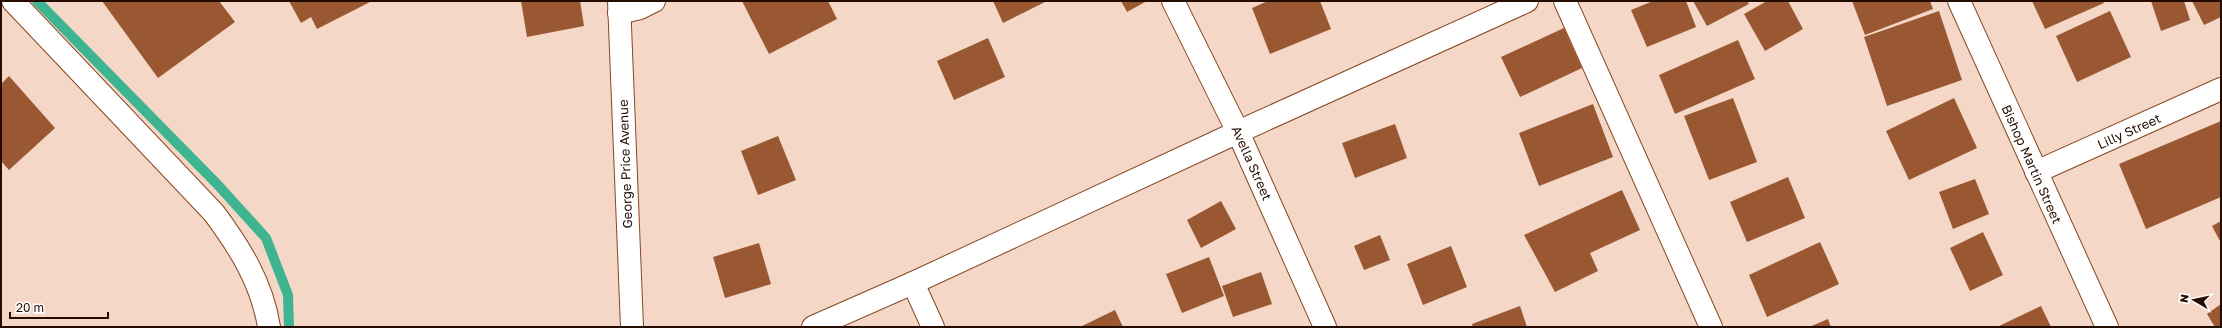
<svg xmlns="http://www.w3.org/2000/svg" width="2222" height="328" font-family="'Golos Text',sans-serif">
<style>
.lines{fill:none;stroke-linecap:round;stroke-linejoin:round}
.stream{stroke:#3eb490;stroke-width:10}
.building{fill:#9a5832}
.minor-casing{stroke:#874720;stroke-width:24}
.minor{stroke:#fff;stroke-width:22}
.labels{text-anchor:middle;stroke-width:3;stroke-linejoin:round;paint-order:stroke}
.street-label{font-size:13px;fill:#250c00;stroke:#fff}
</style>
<rect width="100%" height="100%" fill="#f5d7c7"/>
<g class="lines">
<path class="stream" d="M37,1L217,184L266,238L288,295L289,327"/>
</g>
<g class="building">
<path d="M102,1H219L235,22L158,78Z"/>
<path d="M289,1H372L317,29L311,17L301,23Z"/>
<path d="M521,1H580L584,26L527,37Z"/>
<path d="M742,1H828L837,19L769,54Z"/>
<path d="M993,1H1047L1003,23Z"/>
<path d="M1121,1H1147L1127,12Z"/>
<path d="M1268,1H1320L1331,29L1270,54L1252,8Z"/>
<path d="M1653,1H1686L1696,27L1647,47L1631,10Z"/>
<path d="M1693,1H1747L1749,4L1707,26Z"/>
<path d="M1767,1H1788L1803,29L1765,51L1744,14Z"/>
<path d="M1852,1H1930L1933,9L1865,35Z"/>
<path d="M2032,1H2103L2104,3L2045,29Z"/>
<path d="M2151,1H2184L2190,20L2161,31Z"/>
<path d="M2192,1H2221V17L2204,25Z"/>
<path d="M1939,11L1962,80L1887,106L1864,37Z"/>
<path d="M2110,11L2131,57L2077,82L2056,36Z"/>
<path d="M1564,28L1582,68L1520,97L1501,57Z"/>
<path d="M988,38L1005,77L954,100L937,61Z"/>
<path d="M1738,40L1755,79L1675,114L1659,75Z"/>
<path d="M9,76L55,128L9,170L1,161V84Z"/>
<path d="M1733,98L1757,162L1709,180L1684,116Z"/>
<path d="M1954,98L1977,148L1909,180L1886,131Z"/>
<path d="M1593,104L1613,157L1539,186L1519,133Z"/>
<path d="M2221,121V197L2146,229L2119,164Z"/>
<path d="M1395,124L1407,158L1355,178L1342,143Z"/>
<path d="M778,136L796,180L758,195L741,151Z"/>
<path d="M1788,177L1805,218L1747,242L1730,202Z"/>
<path d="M1975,179L1989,214L1953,229L1939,192Z"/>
<path d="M1622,190L1640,230L1590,253L1598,271L1555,292L1524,235Z"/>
<path d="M1221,201L1236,229L1201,248L1187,220Z"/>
<path d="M2221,221V243L2212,226Z"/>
<path d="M1983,232L2003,275L1970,291L1950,248Z"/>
<path d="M1380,235L1390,260L1364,270L1354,246Z"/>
<path d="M1820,242L1839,284L1767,317L1749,275Z"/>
<path d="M759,243L771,284L725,298L713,257Z"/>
<path d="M1451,246L1467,287L1423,305L1407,264Z"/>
<path d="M1209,257L1224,296L1182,313L1166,274Z"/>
<path d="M1261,272L1272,304L1233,317L1222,286Z"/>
<path d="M2221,304V327H2215L2207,314Z"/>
<path d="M1520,306L1527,327H1473L1472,324Z"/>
<path d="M2041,306L2051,327H1997Z"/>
<path d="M1115,310L1123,327H1080Z"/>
<path d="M1828,319L1831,327H1809Z"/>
</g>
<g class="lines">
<defs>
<g id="minor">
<path d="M13,1L214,213C240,248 262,283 269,327"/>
<path d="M619,1L632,327"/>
<path d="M1173,1L1238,132L1325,327"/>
<path d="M1565,1L1711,327"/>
<path d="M1959,1L2107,327"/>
<path d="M619,13L640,8L654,1"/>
<path d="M2036,172L2221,89"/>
<path d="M913,283L933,327"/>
<path d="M813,327L913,283L1238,132L1527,1"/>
</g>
</defs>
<use href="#minor" class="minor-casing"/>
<use href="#minor" class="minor"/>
</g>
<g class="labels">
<g class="street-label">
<text transform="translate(2129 131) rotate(-24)" y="5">Lilly Street</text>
<text transform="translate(1252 163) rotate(66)" y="5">Avella Street</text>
<text transform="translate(625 164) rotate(-92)" y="5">George Price Avenue</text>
<text transform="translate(2032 164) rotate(66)" y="5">Bishop Martin Street</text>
</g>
</g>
<rect width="2222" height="328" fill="none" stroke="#250c00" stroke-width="4"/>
<g transform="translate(2194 300) rotate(279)" stroke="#ffffff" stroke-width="3" paint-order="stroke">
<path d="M0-3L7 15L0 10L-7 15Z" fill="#250c00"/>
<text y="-6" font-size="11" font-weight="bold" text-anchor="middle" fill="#250c00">N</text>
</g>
<path d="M10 312v6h98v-6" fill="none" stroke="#250c00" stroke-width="2"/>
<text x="16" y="312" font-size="12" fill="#250c00" stroke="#ffffff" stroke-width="3" paint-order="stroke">20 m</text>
</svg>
